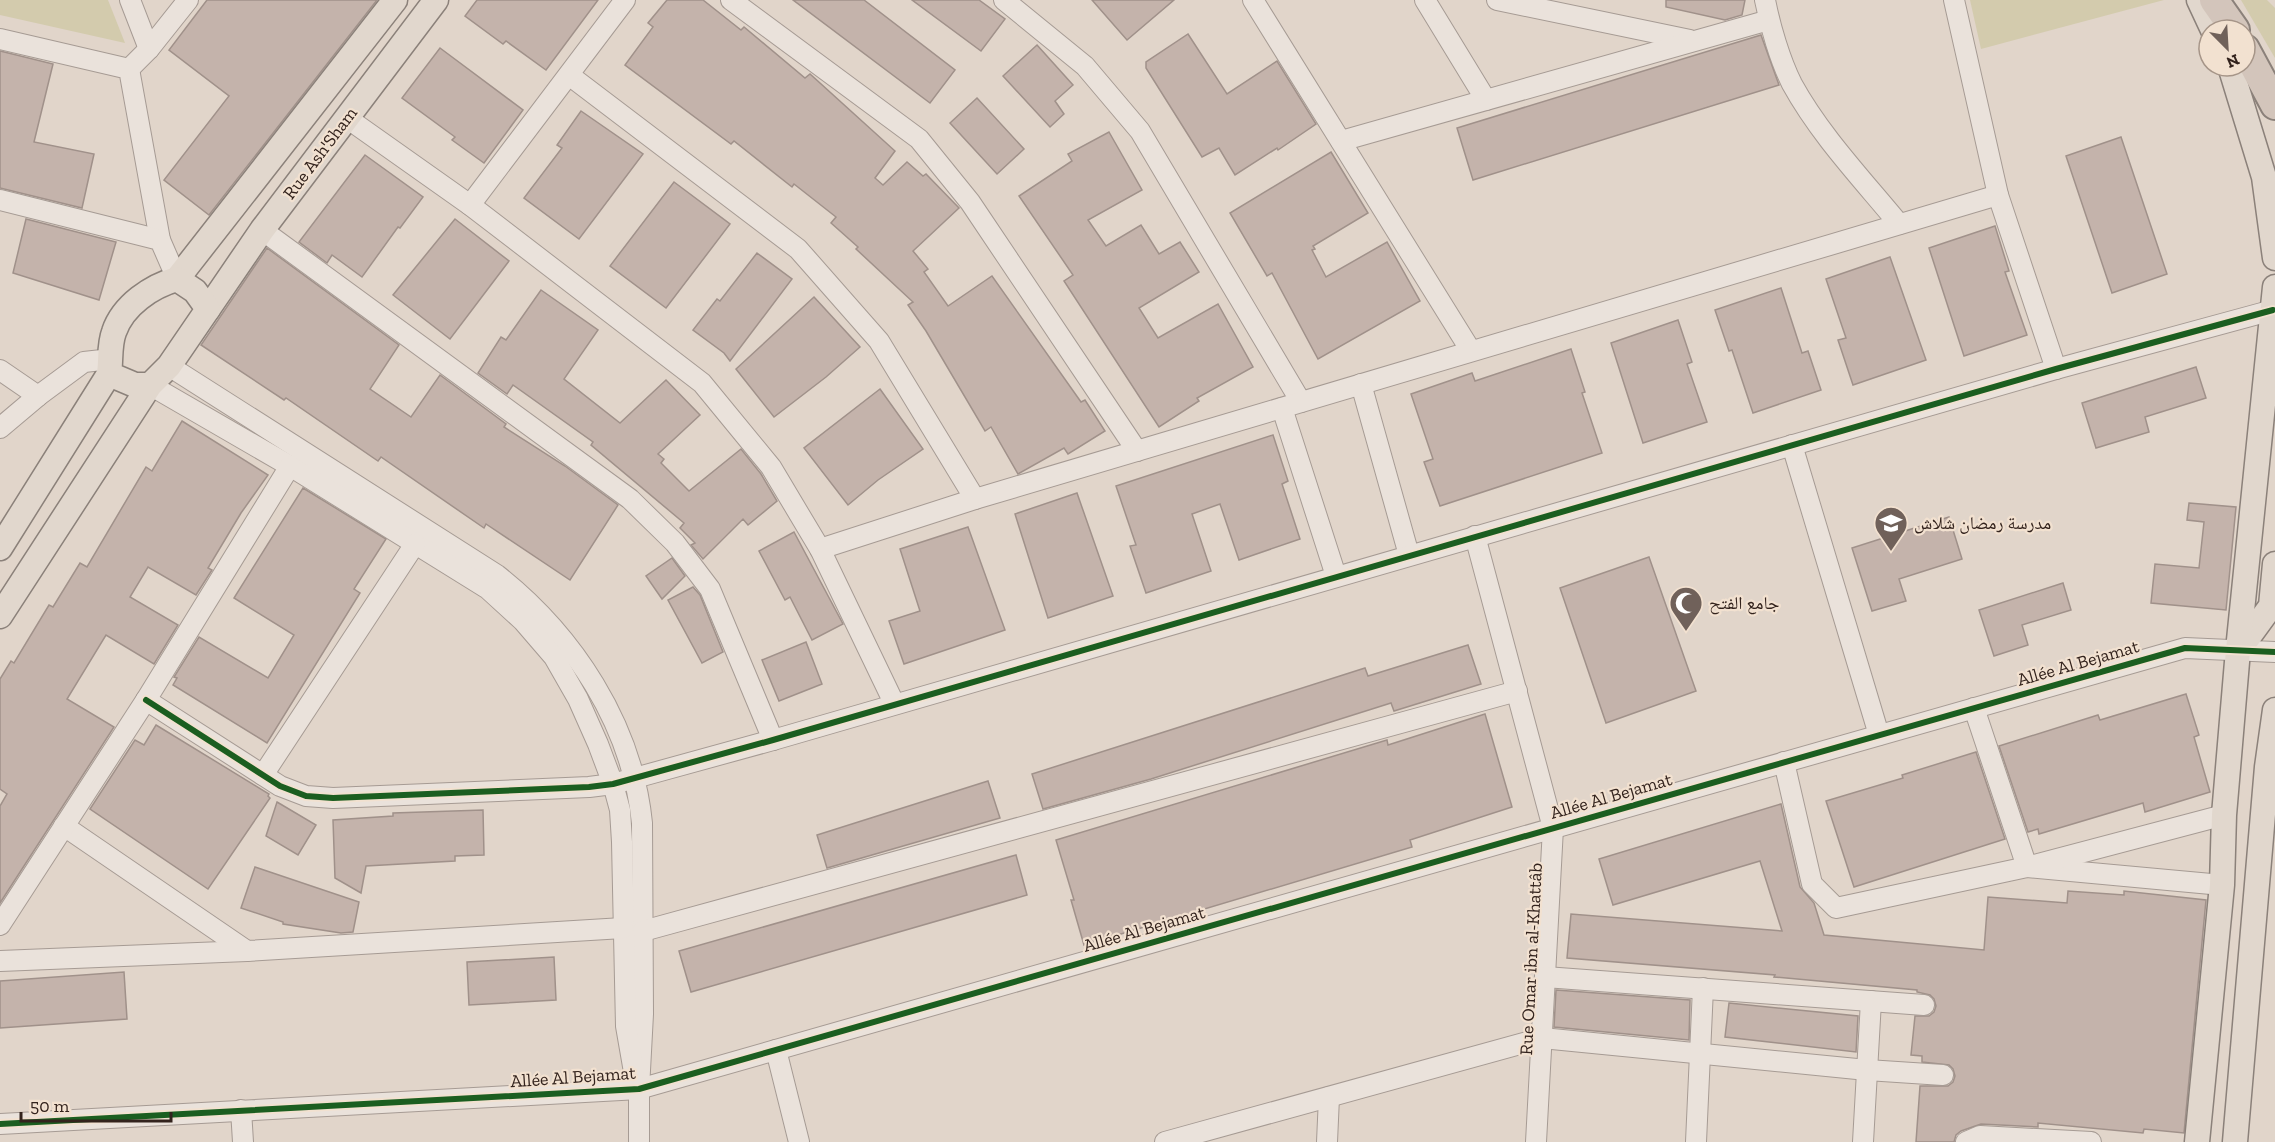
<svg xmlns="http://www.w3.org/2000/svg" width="2275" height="1142" font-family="'Zilla Slab','Noto Naskh Arabic',serif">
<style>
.green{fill:#d3cbad}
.building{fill:#c4b3ab;stroke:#a0918a;stroke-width:1.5}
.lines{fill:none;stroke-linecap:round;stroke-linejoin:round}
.minor-casing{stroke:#a69b94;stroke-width:22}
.major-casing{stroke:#8b817a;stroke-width:27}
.highway-casing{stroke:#8b817a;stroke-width:32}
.minor{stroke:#eae2db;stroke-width:20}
.major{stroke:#e1d7cd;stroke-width:24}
.highway{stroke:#d3c5bb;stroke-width:28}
.cycleway-casing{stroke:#f2e1d0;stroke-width:10}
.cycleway{stroke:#1b5e20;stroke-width:6}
.labels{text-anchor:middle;stroke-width:4.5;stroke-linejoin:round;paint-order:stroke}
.street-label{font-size:18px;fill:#33231d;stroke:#f2e1d0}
.poi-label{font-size:18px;fill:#33231d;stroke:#f2e1d0;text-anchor:start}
</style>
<rect width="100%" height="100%" fill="#e1d5ca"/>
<g class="green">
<path d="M0,0H108L125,43L0,15Z"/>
<path d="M1970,0H2164L1981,49Z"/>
<path d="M2241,0H2267L2275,8V58Z"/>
</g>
<g class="building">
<path d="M207,0H377L209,215L164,180L229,96L169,50Z"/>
<path d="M477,0H598L546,70L506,41L503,44L465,16Z"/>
<path d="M667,0H703L741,30L744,27L805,78L810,74L895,151L875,178L883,185L907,162L923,176L926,174L959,208L913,251L928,269L924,272L948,306L992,276L1081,402L1085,400L1105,431L1068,454L1064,448L1018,474L991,427L985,431L926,331L908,305L913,302L856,249L858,247L831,223L836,217L794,184L792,187L734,141L731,144L625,65L653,27L648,23Z"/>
<path d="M793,0H864L955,70L930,103Z"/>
<path d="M912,0H979L1005,19L981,51Z"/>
<path d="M1092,0H1174L1127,40Z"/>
<path d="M1666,0H1745L1742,15L1725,20L1666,7Z"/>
<path d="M1188,34L1227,94L1277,61L1316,124L1278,150L1277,148L1235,175L1219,148L1202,157L1146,68V62Z"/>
<path d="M1761,35L1779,85L1473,180L1457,128Z"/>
<path d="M1037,45L1073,85L1055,101L1064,114L1050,127L1003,76Z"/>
<path d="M440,48L523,110L484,163L452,140L455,137L402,98Z"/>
<path d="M0,51L53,64L34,142L94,154L82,208L0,188Z"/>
<path d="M977,98L1024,149L997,174L950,123Z"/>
<path d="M581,111L643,154L579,239L524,198L562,148L557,145Z"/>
<path d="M1109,132L1142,190L1088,220L1106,246L1141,225L1159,254L1180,242L1199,272L1139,308L1158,338L1218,304L1253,367L1197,398L1199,401L1159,427L1064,281L1073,275L1019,196L1072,161L1068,154Z"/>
<path d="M2121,137L2167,274L2112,293L2066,156Z"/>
<path d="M1331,152L1368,213L1313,246L1315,249L1312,250L1326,277L1387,242L1420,301L1318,359L1272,273L1267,276L1230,213Z"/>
<path d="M365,155L423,197L400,228L398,227L362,277L332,255L327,263L299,242Z"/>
<path d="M674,182L730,224L666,308L610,266Z"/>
<path d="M26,219L116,242L99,300L13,273Z"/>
<path d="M455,219L509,261L450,339L393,295Z"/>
<path d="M1995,226L2009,271L2005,272L2027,335L1964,356L1929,248Z"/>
<path d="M267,248L399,345L370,389L411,417L440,375L506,424L504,427L565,466L618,505L570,580L486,524L484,528L381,457L378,461L286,398L284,400L201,345Z"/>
<path d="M757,253L792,279L730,361L724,353L693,330L717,299L720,301Z"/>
<path d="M1890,257L1926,360L1853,385L1838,340L1846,338L1826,279Z"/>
<path d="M1781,288L1802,353L1808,351L1821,390L1753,413L1732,350L1729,351L1715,310Z"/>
<path d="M541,290L598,330L564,379L620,423L666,380L700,415L658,454L664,459L661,463L689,491L741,449L761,474L777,501L748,525L743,519L703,559L691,545L695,543L680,528L684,523L591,445L593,442L513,385L507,394L478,373L501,337L506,340Z"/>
<path d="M814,297L860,347L826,377L774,417L736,369Z"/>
<path d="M1678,320L1692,362L1687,364L1707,422L1643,443L1611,343Z"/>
<path d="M1571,349L1585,392L1582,393L1602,453L1440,506L1424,462L1433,459L1411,394L1472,373L1475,381Z"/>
<path d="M2196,367L2206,398L2145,417L2149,432L2096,448L2082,403Z"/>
<path d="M880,389L923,449L878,480L848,505L804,448Z"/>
<path d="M182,421L268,475L241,513L208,568L212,570L196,595L148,567L130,597L178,625L154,664L106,635L67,699L114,727L0,903V806L7,794L0,789V679L11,661L14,663L49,605L53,607L80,563L87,567L146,467L152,471Z"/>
<path d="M1273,435L1288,481L1282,484L1300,539L1239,560L1220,504L1192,514L1211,571L1146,593L1130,546L1136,545L1116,486Z"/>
<path d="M303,488L386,539L354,589L360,593L267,743L173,685L177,678L174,677L199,637L268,678L294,635L234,598Z"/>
<path d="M1077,493L1113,596L1048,618L1015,514Z"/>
<path d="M2189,503L2236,507L2226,610L2151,603L2155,564L2199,568L2204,522L2187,520Z"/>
<path d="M1949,517L1962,559L1899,579L1906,601L1872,611L1852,548Z"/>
<path d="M968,527L1005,630L904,664L889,621L920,611L900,549Z"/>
<path d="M794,532L843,624L812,640L790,597L785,600L759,551Z"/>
<path d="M1649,557L1696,691L1606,723L1560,588Z"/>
<path d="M672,558L685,576L662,599L646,576Z"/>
<path d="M2063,583L2071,610L2022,625L2028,645L1994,656L1979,610Z"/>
<path d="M693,587L700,595L723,652L702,663L668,600Z"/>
<path d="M806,642L822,684L779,701L762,660Z"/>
<path d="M1468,645L1481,684L1394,711L1391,703L1151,779L1043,809L1032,774L1365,668L1368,676Z"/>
<path d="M2186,694L2199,735L2194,737L2210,792L2145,812L2143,803L2039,834L2038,829L2028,832L1999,746L2098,715L2100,720Z"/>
<path d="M1485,714L1512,807L1410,840L1412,847L1084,945L1071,900H1074L1056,840L1387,740L1388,745Z"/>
<path d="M156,725L269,794L268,796L270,798L208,889L90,809L135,740L144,745Z"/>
<path d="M1976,752L2005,839L1854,887L1826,801L1903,778L1902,775Z"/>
<path d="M988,781L1000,818L827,868L817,835Z"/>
<path d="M277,802L316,825L298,855L266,836Z"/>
<path d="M1781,804L1800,887L1814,903L1824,935L1984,950L1988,897L2067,903L2068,891L2124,895V891L2206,900L2184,1133L2144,1129L2143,1133L2038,1123V1127L1981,1124L1961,1131L1956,1135L1954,1142H1916L1920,1086H1948L1953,1082L1955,1076L1953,1069L1949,1065L1922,1062V1056L1911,1055L1915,1016H1929L1934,1012L1936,1006L1934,999L1930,995L1917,992V990L1774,977L1775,975L1567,958L1571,914L1782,931L1760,861L1613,905L1599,859Z"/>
<path d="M483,810L484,855L455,856V861L366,866L361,893L335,878L333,820L393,816V813Z"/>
<path d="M1016,855L1027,895L691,992L679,951Z"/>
<path d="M255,867L359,902L353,932L341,933L283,924V922L241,908Z"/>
<path d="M554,957L556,1000L469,1005L467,962Z"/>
<path d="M124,972L127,1019L0,1028V981Z"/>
<path d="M1556,990L1690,1000L1689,1040L1554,1027Z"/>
<path d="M1729,1003L1858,1016L1856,1052L1725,1037Z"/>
</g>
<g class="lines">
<defs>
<g id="minor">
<path d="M130,0L149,49"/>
<path d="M731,0L919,139L970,202L1137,451"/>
<path d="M1004,0L1085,66L1140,131L1301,402"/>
<path d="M1253,0L1471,351"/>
<path d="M1425,0L1486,100"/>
<path d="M1497,0L1690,40"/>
<path d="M1765,0C1770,26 1780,60 1792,84C1820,135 1862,179 1899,224"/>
<path d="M1954,0L1998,195L2056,369"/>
<path d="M0,39L129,69L160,240"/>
<path d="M129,69L149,49L188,0"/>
<path d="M569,75L798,249L879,341L975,499"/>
<path d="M347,118L470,205L702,383L771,467L820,549L894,703"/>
<path d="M1341,141L1769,20"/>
<path d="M0,200L160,240L177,279"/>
<path d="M470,205L625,0"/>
<path d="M262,230L630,499L675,543L710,589L773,740"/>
<path d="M169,366L497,575C573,635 632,724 642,823L643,1014L639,1089V1142"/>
<path d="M0,370L38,396"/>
<path d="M1361,384L1409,555"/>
<path d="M150,385L290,466L488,589L523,621L554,657L578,699L598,744L613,784L620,810L622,842L626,1026L634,1072"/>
<path d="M1282,408L1336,576"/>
<path d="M0,428L38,396L84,362L111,359"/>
<path d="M1792,445L1879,735"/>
<path d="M1475,536L1553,828L1536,1142"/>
<path d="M820,549L975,499L1998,195"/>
<path d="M146,700L280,786L306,796L333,798L589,787L613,784L773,740L2056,369L2273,310"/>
<path d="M1974,708L2027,867L2222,885"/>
<path d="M1784,762L1812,884L1836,908L2027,867L2224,815"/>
<path d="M263,775L415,544"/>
<path d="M64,826L247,951"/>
<path d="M0,925L146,700L290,466"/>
<path d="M643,931L1517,691"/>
<path d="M0,961L247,951L623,928"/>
<path d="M1545,977L1924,1005"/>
<path d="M776,1050L799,1142"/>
<path d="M241,1110L243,1142"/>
<path d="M0,1124L639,1089L2185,648L2275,652"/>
<path d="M1165,1142L1542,1038L1867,1070L1943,1075"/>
<path d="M1327,1142L1329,1097"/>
<path d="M1696,1142L1703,988"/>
<path d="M1863,1142L1871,1001"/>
<path d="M1966,1142L1980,1136L2091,1142"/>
</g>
<g id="major">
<path d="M2199,0L2213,30"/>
<path d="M2230,66L2264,177L2275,258"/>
<path d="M177,279L395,0"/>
<path d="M208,309L262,230L436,0"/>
<path d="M0,548L109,374"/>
<path d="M0,616L150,385L169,366L208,309L195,291L177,279C152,286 123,305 114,332C109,345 111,360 109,374L135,385H150"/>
<path d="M2239,650L2271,606L2275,564"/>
<path d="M2197,1142L2222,885L2224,815L2238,650L2275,287"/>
<path d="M2235,1142L2267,767L2275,710"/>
</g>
<g id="highway">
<path d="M2214,0L2235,30"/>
<path d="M2245,49L2275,105"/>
</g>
</defs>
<use href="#minor" class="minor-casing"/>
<use href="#major" class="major-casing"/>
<use href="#highway" class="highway-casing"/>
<use href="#minor" class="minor"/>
<use href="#major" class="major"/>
<use href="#highway" class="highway"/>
<defs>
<g id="cycleway">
<path d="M146,700L280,786L306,796L333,798L589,787L613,784L773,740L2056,369L2273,310"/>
<path d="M0,1124L639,1089L2185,648L2275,652"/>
</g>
</defs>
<use href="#cycleway" class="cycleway-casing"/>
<use href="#cycleway" class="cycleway"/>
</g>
<defs>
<symbol id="school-pin" viewBox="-11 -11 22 30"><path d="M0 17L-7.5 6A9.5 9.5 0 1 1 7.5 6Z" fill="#70615a" stroke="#f2e1d0"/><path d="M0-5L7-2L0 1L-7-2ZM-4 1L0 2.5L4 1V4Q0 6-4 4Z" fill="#fff"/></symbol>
<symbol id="mosque-pin" viewBox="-11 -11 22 30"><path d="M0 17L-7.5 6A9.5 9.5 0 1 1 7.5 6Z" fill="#70615a" stroke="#f2e1d0"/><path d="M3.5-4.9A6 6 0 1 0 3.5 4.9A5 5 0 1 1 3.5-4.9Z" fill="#fff"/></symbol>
</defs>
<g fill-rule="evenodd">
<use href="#school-pin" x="1872" y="504" width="38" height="52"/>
<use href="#mosque-pin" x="1667" y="584" width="38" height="52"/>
</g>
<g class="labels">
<g class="street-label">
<text transform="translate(320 153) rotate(-53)" y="6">Rue Ash'Sham</text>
<text transform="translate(2078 663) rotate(-16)" y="6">Allée Al Bejamat</text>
<text transform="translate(1611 796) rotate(-16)" y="6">Allée Al Bejamat</text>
<text transform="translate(1144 929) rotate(-16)" y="6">Allée Al Bejamat</text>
<text transform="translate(1531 959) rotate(-87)" y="6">Rue Omar ibn al-Khattâb</text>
<text transform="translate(573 1077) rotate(-4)" y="6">Allée Al Bejamat</text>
</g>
<g class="poi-label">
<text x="1914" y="529">مدرسة رمضان شلاش</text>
<text x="1709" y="609">جامع الفتح</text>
</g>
</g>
<g transform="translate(2227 48) rotate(156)"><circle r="28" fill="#f2e1d0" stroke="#a69588" stroke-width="1.5"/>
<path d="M0-4.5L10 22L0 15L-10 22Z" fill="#70615a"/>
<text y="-9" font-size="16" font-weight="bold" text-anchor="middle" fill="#33231d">N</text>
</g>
<path d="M21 1112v9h150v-9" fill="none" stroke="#33231d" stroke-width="3"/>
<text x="30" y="1112" font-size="18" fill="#33231d" stroke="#f2e1d0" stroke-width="4.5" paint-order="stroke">50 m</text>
</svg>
